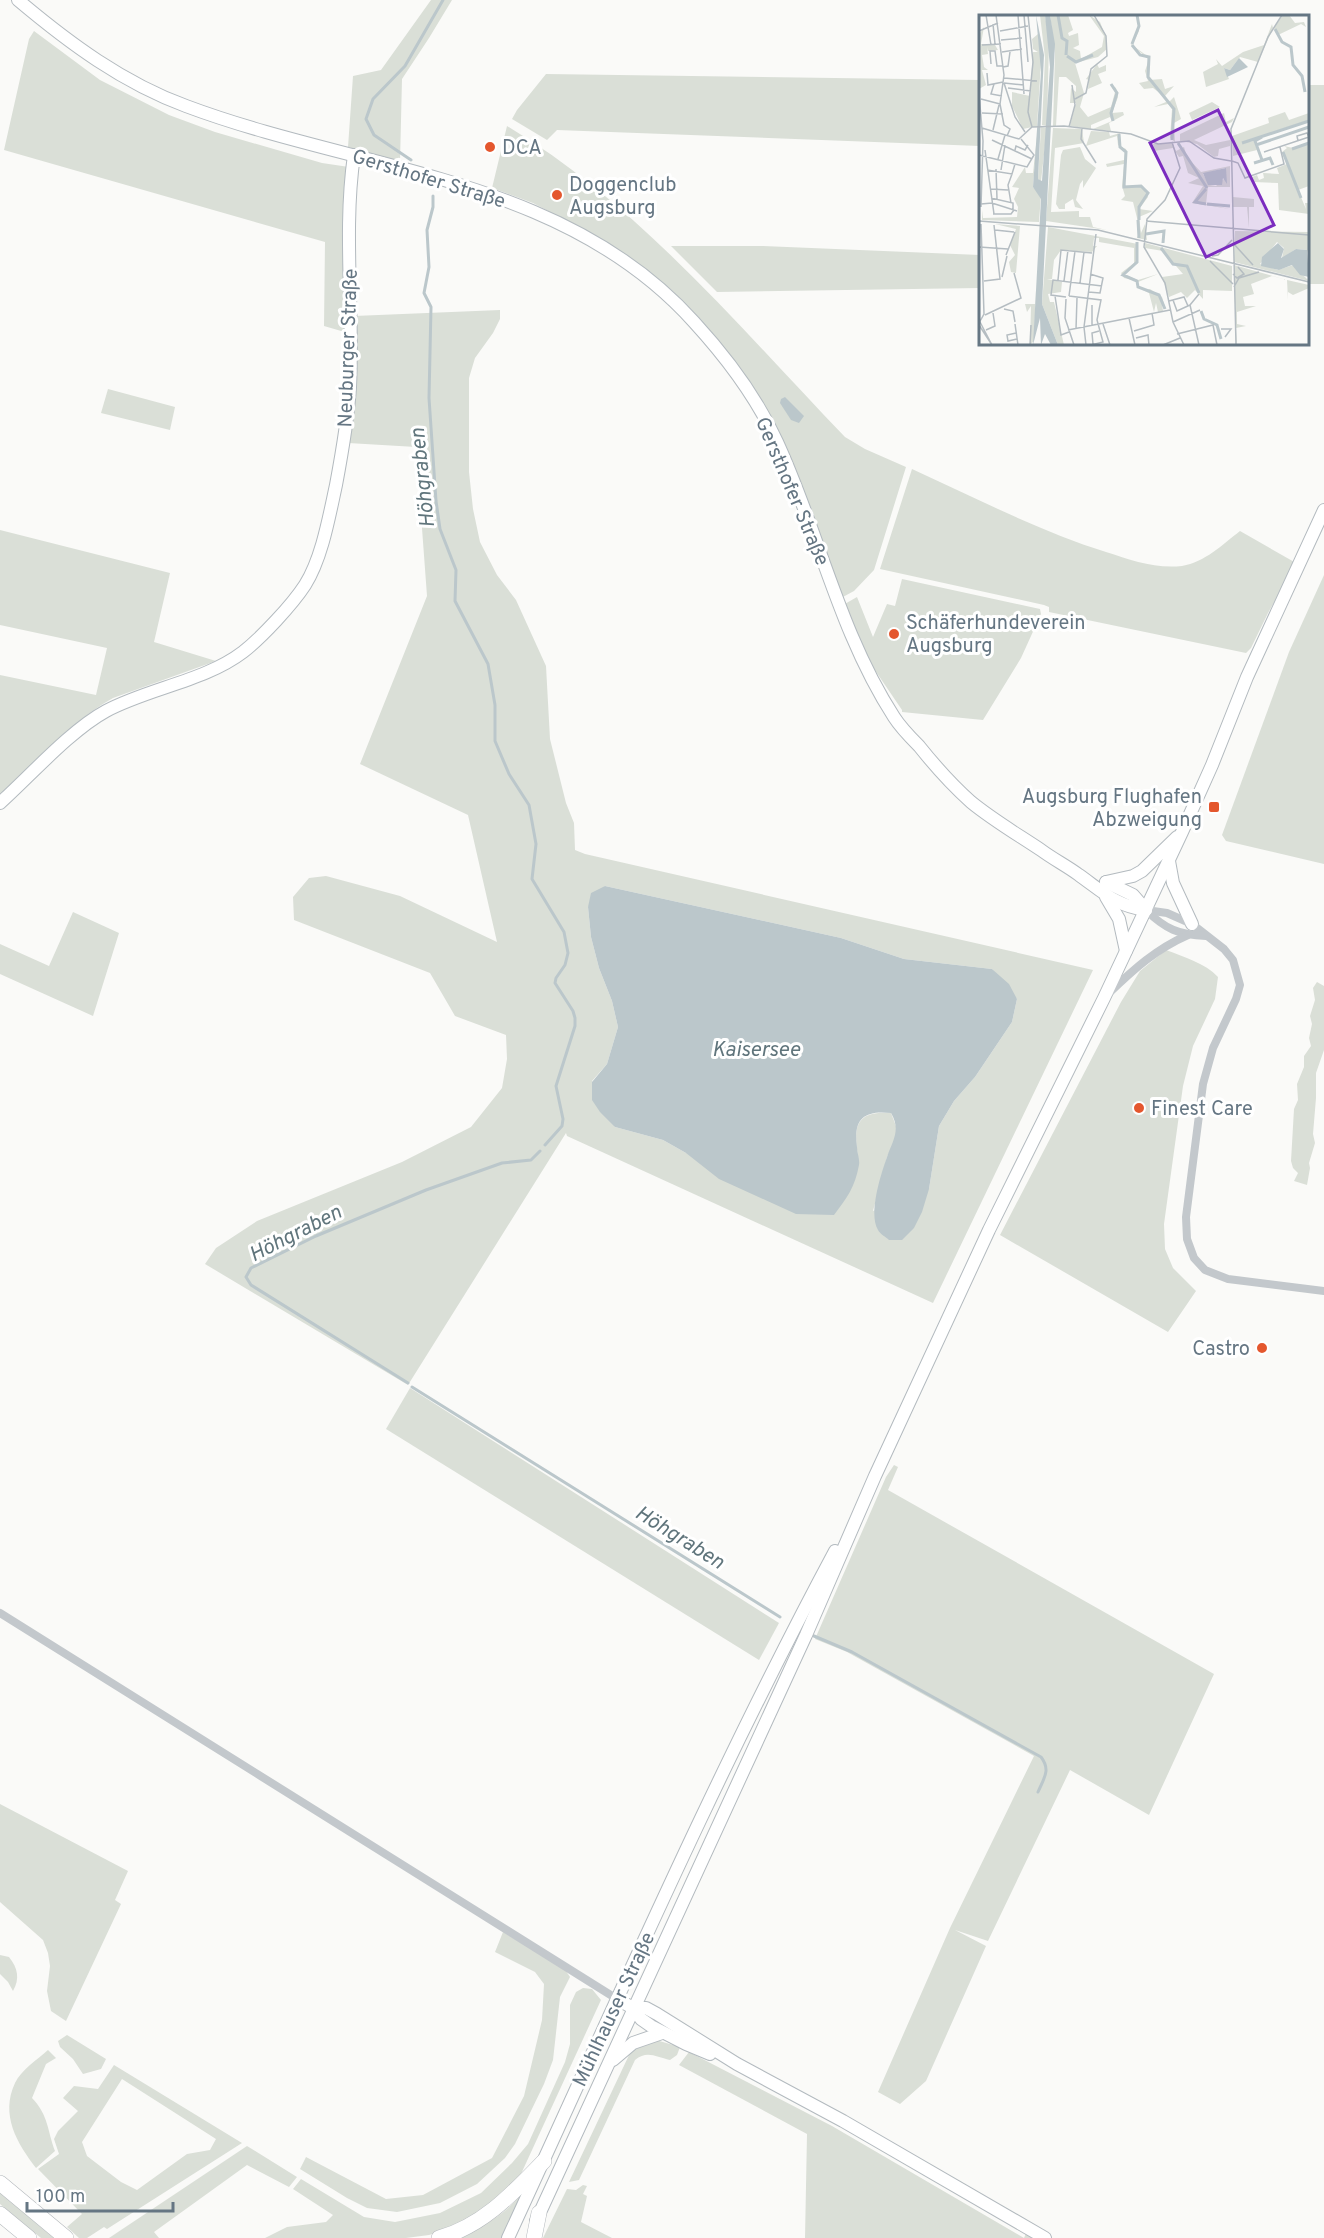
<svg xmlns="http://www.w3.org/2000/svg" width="1324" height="2238" font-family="Overpass,sans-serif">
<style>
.green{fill:#dadfd7;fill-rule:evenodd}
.water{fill:#bbc7cb}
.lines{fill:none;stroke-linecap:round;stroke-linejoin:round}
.stream{stroke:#bbc7cb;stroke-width:3}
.secondary-casing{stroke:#b3babf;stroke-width:14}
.highway-casing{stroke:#b4b9bd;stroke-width:16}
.street{stroke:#c3c8cc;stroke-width:8}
.secondary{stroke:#fff;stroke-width:12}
.highway{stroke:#fff;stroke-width:15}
.poi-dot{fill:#e4572e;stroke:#fff;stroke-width:2}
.labels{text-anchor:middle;stroke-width:6;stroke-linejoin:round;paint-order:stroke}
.poi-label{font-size:20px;fill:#657683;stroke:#fff;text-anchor:start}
.street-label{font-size:20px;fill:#657683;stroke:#fff}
.water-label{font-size:21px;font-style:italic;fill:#60757c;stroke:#fff}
.inset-river{fill:none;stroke:#bbc7cb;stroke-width:3}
.inset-road{fill:none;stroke:#b5bdc2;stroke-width:1.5}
.view{fill:#7b2cbf;fill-opacity:0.15;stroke:#7b2cbf;stroke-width:3}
.inset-edge{fill:none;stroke:#657683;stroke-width:3}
</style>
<rect width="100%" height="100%" fill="#fafaf8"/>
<g class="green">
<path d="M431,0H452L429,38L402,79L400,162L348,147L353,76L381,70Z"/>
<path d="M34,31L100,80L169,115L215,132L322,163L349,167L348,333L324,326L325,242L4,150L29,39Z"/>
<path d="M546,74L980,80V146L557,130L547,140L512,119L517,110Z"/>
<rect x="1308" y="85" width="16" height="199"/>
<path d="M507,126C639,205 739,327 845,437L865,449L906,467L874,570L854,591L841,598L782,441L695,316L670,289L641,266L592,234L533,203L492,188Z"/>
<path d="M671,246H763L980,255V288L717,292Z"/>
<path d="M500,310V319L493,333L475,358L469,378V472L473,509L480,542L497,575L516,600L546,666L550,739L566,803L574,823L575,850L585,854L1093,970L933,1303L567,1136L566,1133L408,1385L205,1264L216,1248L257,1221L402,1162L471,1127L502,1088L507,1059L506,1035L455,1016L430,973L294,920L293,897L309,878L326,876L400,896L497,942L468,815L360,764L427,596L416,447L348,443L354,316ZM605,886L841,938L904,959L992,969L1017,999L1012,1022L975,1077L954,1101L939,1126L929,1189L873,1211L887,1157L896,1138V1126L891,1113C851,1110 854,1132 859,1163L686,1153L663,1140L615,1127L592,1081L607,1064L618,1027L612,1001L599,968L591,937L588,907Z"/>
<path d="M108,389L175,407L170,430L101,413Z"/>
<path d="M912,469C976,498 1039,531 1106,552C1131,560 1155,569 1182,566C1205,562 1222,545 1240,531L1296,563L1268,613L1251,648L1246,653L1049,612V607L1044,605L880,569Z"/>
<path d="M0,530L170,573L154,642L216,661L113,698C70,722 35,763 0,797V675L96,695L107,648L0,625Z"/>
<path d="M1324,575V864L1226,841L1222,835L1289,652Z"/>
<path d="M902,579L1040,609L1041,614L1021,658L983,720L902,712V710L866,657L843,605L857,597L873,637L887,604L895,606Z"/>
<path d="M73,912L119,933L93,1016L0,974V944L49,966Z"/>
<path d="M1166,950C1184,957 1205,963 1218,977L1215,999L1193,1046L1183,1086L1164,1224L1165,1249L1173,1268L1196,1291L1168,1332L1000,1235L1121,1002L1140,971Z"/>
<path d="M1317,982L1324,986V1050L1316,1073V1098L1313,1134L1315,1143L1309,1163L1310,1168L1307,1185L1294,1181L1298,1173L1293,1168L1291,1161L1294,1109L1298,1100L1297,1084L1304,1067V1056L1311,1046L1309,1038L1312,1024L1310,1016L1315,1000L1313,988Z"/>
<path d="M410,1388L779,1623L759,1660L386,1429Z"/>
<path d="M894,1465L898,1467L888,1490L1214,1674L1149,1815L1070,1770L988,1941L955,1930L986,1946L926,2081L900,2104L878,2092L950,1928L1034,1756L847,1652L815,1639L886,1477Z"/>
<path d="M0,1804L128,1871L115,1900L121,1904L66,2021L51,2011L47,1991L50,1966L48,1953L43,1940L0,1902Z"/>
<path d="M503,1932L564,1968L570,1977L560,1997L553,2060L544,2084L515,2144L505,2158L477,2184L440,2203L397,2212L367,2208L347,2198L300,2169L306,2157L386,2199L423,2195L492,2158L524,2096L542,2020L544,1984L535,1972L495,1952Z"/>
<path d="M0,1955L9,1957C18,1968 20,1979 13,1991L8,1982L0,1974Z"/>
<path d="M583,1988L592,1989L601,2000L521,2174L492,2204L450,2229L429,2235L406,2238H265L287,2227L326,2222L333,2215L293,2189L301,2179L364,2217L395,2222L440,2213L481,2193L512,2163L528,2144L565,2062L570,2044V2005L576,1992Z"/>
<path d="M67,2035L106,2059L101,2069L83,2074L73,2059L60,2047L58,2041Z"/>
<path d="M656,2040L680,2047L677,2055L670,2060C656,2057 647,2050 635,2060L579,2180L569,2182L630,2053L637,2046Z"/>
<path d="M48,2050L56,2058L46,2064L32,2098C49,2116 47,2130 55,2151L36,2168C17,2143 0,2115 15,2083C21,2070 38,2059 48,2050Z"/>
<path d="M689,2052L832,2126L1024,2238L1027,2231L1038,2238H805L807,2134L679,2065Z"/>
<path d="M114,2065L242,2143L107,2229L104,2227L87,2238H79L67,2227L82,2214L38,2169L59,2154L54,2139L58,2131L78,2111L63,2098L74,2086L98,2089ZM122,2079L216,2139L210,2150L187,2154L137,2190L121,2182L87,2156L82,2142Z"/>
<path d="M247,2146L297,2177L289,2187L247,2165L154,2232L159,2238H109Z"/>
<path d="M583,2185L587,2186L583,2194L587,2196L581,2222L612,2238H543L567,2189L576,2190Z"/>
<path d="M0,2193L54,2238H41L0,2204Z"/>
<path d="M522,2193L502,2238H459C483,2227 506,2214 522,2193Z"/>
</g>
<g class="water">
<path d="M785,397L804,416L799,423L791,420L780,403L781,399Z"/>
<path d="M605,886L841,938L904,959L992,969L1009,984L1017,999L1012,1022L975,1077L954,1101L939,1126L929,1189L922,1212L914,1228L902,1240H889C886,1237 880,1234 878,1230C868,1214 881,1174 887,1157C893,1140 901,1130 891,1113C864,1110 853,1119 857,1147C857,1153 860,1159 859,1165C855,1187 847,1198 834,1215L796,1214L719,1179L686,1153L663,1140L615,1127L600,1112L592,1100V1082L607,1064L618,1027L612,1001L599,968L591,937L588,907L591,893Z"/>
</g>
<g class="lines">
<g class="stream">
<path d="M411,160L374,135L366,119L373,99L405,66L443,0"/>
<path d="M433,196V207L427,230L429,267L424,293L431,307L429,398L436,501L440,529L456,570L455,601L488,664L495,705V741L509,774L529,805L536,844L532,879L564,932L568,953L565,965L556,978L555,983L573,1011L575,1018V1026L556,1086L563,1119L562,1126L545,1145"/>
<path d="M408,1383L251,1285L246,1277L251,1268L316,1236L426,1190L502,1163L531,1160L540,1151"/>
<path d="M412,1387L780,1617"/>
<path d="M814,1636L852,1652L1041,1757C1051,1770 1044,1778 1038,1792"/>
</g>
<defs>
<g id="secondary">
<path d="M18,0C69,43 123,83 186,106C359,171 563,176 694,322C727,358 757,398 777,442C819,533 839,632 894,717C901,728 910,737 919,746C935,766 952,785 971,802C993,820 1017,834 1041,850C1053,859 1067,866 1079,875C1103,892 1116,906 1146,910"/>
<path d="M0,803C30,776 71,730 106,711C149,688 205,681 243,652C262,637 292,605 305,585C322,558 329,517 336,485C342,453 348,420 350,387C354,310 343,231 354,155"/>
<path d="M1169,861L1173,883L1192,924"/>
<path d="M1106,882L1133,876L1142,871L1177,837"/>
<path d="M1106,882L1133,895L1146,910"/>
<path d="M1106,897L1119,919L1126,951"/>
<path d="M617,1999L633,2008L641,2019L651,2026L686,2044L710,2054"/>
<path d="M633,2008H646L657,2014L737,2064L843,2121L1045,2238"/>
<path d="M613,2060L633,2043L662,2033"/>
<path d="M536,2221L806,1635L875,1476L989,1230L1104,998L1182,832L1212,765L1247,677L1324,510"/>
<path d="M508,2238C614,2008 715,1775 835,1551"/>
</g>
<g id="highway">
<path d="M0,2183L66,2238"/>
<path d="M0,2214L29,2238"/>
<path d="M439,2238C483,2226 513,2193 544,2161"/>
<path d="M534,2238L539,2213"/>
</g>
</defs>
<use href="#secondary" class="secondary-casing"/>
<use href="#highway" class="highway-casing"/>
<g class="street">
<path d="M1146,910L1167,913L1192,924L1224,949L1233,960L1240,985L1236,999L1213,1048L1203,1084L1186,1217L1187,1239L1194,1258L1205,1270L1228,1279L1324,1291"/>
<path d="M1146,910C1165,929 1179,935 1206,936"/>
<path d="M1109,993C1134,969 1156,949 1188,935"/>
<path d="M0,1613L617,1999"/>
</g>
<use href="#secondary" class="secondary"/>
<use href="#highway" class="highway"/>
</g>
<g class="poi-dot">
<circle cx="490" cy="147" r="6"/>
<circle cx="557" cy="195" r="6"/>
<circle cx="894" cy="634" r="6"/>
<rect x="1208" y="801" width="12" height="12" rx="3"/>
<circle cx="1139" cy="1108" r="6"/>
<circle cx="1262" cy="1348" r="6"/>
</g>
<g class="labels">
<g class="poi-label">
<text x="502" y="154">DCA</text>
<text x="569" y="191">Doggenclub<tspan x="569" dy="23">Augsburg</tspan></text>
<text x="906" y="629">Schäferhundeverein<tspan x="906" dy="23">Augsburg</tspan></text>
<text x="1202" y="803" text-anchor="end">Augsburg Flughafen<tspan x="1202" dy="23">Abzweigung</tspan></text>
<text x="1151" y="1115">Finest Care</text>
<text x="1250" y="1355" text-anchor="end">Castro</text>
</g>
<g class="street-label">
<text transform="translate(429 178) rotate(17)" y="7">Gersthofer Straße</text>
<text transform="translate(347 348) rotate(-88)" y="7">Neuburger Straße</text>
<text transform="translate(793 491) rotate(67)" y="7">Gersthofer Straße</text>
<text transform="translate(613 2009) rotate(-65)" y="7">Mühlhauser Straße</text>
</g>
<g class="water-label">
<text transform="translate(422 478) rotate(-96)" y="7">Höhgraben</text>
<text x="756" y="1056">Kaisersee</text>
<text transform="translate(295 1233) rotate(-27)" y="7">Höhgraben</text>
<text transform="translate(680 1537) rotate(32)" y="7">Höhgraben</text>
</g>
</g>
<g transform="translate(979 15)">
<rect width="330" height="330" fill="#fafaf8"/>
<path d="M61,0H66L70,26L68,111L63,110L66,43ZM71,0H89L94,15L89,18L90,21L99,18L100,30L94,33L101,36L102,44L123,32L125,21L110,0L121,7L127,22L128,34L119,42L96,48L105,78L101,92L109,102L132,92L136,77L131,69L137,73L139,82L133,98L144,97L145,100L130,108L132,116L114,114L133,106L131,102L112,110V114L91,111L97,88H91L92,73L97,77V71L87,62H80L77,111H74L76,38ZM159,0L160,11V16L153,30L171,43L170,65L183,64L186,74L195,71L186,81L190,87L195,82L202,104L195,108L196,127L191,123L193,94L189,89L175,92L187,87L186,82L174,73L165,74L160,68L169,66L166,56L170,44L152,30L160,11ZM304,0H310L316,8L325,7L327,12L322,9L299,20L295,13ZM293,9L294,13L279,47L261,42L251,55L245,53L250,64L227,72L224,57L239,49L237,44L243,51L264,37L285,30ZM5,12L2,29L16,30L19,35L9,36L8,32L9,39L3,40L5,52L9,55H3L7,70L0,74L1,18ZM59,19L62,47L58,111L44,114L33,91V77L51,81L54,37H59L54,34L53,24ZM118,49L120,53L127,50V56L119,59L123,68L109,74L110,65L107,64ZM233,87L241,92L213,105L210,98ZM306,97L310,105L330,98V105L263,127L275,126L278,135L254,141L253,121L290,108L289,103ZM245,98L247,107L255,103L253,107L215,125L227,130L251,125V131L240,134L239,141L235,142L218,129L201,126V119ZM59,112L54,172L62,180L60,207L3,205V195L4,203L38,202L39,192L35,184L40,173L33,172L46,152L47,158H54ZM62,112L68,113L62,166L59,164ZM74,113L103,114L105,128L76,133L72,197L100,196V202H111L114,212L128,215L67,206ZM112,116L130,117L131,121L141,118L142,132L147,134L148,138L145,171L163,170L169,182L160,194L174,196L160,202L162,218L166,209L168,225L158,223L161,215L154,187L142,185L146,181L143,171L145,149L128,152L127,149L145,145L146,135L139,130L138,121L107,131ZM193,128L197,136L205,132L208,142L222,157L251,151V172H229L227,189L251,194L213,188L224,171L209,168L220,163L209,158L204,141L200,142L194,133L175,136L174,129ZM246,153L247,162L237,171L231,170L224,159ZM330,128V171L319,175L327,194L326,188H330V199L300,195L299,168L275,167L273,162L278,160L280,165L285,163L284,158L300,159L298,153L308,149L303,137L308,133L305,131L314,133ZM101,132L106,144L117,153L104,173V165L101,169L97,185L104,194L96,192L94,184L86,189V194H80L77,189L82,140L84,135ZM254,182L275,184V192H270V213L268,192H254ZM16,209L41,211L37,258L32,257L30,247L36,240L31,230L37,214ZM69,212L159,229V248L144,259L159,265L179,259L159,267L160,274L157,266L145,263L142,258L155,248V233L120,227V223H115L114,231H118L113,237L82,235L75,245L73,264H68L83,267L82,277L69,279L71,287H75L85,330H79L63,289ZM256,216L330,217V241L328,235L317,234L303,243L305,233L298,227L281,249L299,255L314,250L330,266L255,247ZM166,228L253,251V276L224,275V284L216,275L208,283L202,277L190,282L183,262L204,259L184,236L166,233ZM255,250L308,265L293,261L272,269L275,279L264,282L266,291H277L258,297V309L267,311L257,313L258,330L257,327ZM308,265L330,270V273L314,280L309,277V285ZM171,274L183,282L187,295L183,289L184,296L179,297L177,288L175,297L170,278L164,275ZM57,275L55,326L51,330L52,291L48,297L46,289H56Z" fill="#dadfd7" fill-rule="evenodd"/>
<path d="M57,0L65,40L59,164L63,166L71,52L66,0H71L76,29L63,289L79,330H72L66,319L62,330L61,303L54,330L62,184L54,172L62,57ZM260,43L269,52L248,62L245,53L251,55ZM247,153L248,169L244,163L243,170H229L224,158ZM299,228L305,234L302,243L317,234L328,235L330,262L321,260L313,250L300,255L282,251L283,242Z" fill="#bbc7cb"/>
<path class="inset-river" d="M79,0L83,23L88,26L87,40M296,14L303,27L312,32L314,50L323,61L326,77M153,29L160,11L158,0M153,30L161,40L170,42L169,62L195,94L193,125M88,41L97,47L114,40M132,69L138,78L132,98L134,106M140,119L141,132L147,137L145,172L162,171L169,178L160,192V205M283,122L276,126L283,145M199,128L228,173M263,128L330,106M277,130L330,112M313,134L330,128M304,137L322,183M275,148L291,143L294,150M227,189L216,187L227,174M228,189L251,191M159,205L160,223M167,219L185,216L184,228M158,227V247L144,260L158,266L159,272L180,280L186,294M182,233L194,249L208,251L220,278M222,296L225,304L238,310L242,324"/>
<path class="inset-road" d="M7,0L12,30M17,0L25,60L21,89M39,0L45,79M45,0L49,47M49,0L54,47L49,97L53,112M14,9L16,29M0,16L19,8M21,16L49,11M22,25L43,23M3,30L22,29M23,37L43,34M12,49L11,36H16L18,51H24M24,52L29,51L31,37M8,58L9,70L24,67M25,63L58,66M25,68L36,102L46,117M25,68L45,70M15,69L12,79L23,81M29,73L52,76M0,79L4,126L2,192M2,84L21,89M96,84L107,78L112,54L128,41L127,21L115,0M21,89L25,110L31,114L28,121M3,98L24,99M90,112L96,90L93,70M3,113L40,124L53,112L85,111L152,119L179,129L210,126L235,143L252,146M103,113L102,124L117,148M14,115L20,90M13,125L53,144M319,126L318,121L328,118L330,122M193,127L201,153L186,185L168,204L165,232L186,268L194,307L205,330M6,135L15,199M36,135L37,131L46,135L49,130M285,137L330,122M0,140L48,152L55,140L42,124M19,144L26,120M253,146L259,148L266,163L305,149L301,132M17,154L18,184M8,155L33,159L36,149M22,155L26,130M11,174L29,175M12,183L34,188V195M32,188L29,170L33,159M2,189L13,188L38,196M14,199H32L35,195M0,206L119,215L330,267M167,206L330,220M16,215L35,217M254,228L274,250M0,232L29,234M27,240L36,217M233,241L239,240L253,225M231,246L254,269M254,259L258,263L265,259L259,252M23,262L28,241M79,265L82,235L113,238M5,266L21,264L15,210M85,266L89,235M101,268L105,237M255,272L260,263L280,257M109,277L121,278L124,263L111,259M76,281L82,320L90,317M90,281L122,285L118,305L124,327L112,330M90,281L96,236M87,282L72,280L74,265L123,271M87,284L86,303L95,330M194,285L198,296L211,290M190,286L205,282L209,291M25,294L34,296L36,307M6,300L42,283L35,258M150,303L156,330M1,307L13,330M194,307L221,295M0,308L5,299L2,209M36,309L39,330M124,309L131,330M0,310L13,330M113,311V290M97,314L98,283M242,314H252L246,322M7,315L16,311L14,298M89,315L191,295M155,316L175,310L173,298M37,318L28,320L29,326L38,324M198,319L234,310L238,330M157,323L169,320L170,330M114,329L113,318L120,316M51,330L52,310M107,330L105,312L117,219M184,330L201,323M220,330L211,290L220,279M257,330L252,114L289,22L303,0"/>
<path class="view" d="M239,95L295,210L227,242L171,128Z"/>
<rect width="330" height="330" class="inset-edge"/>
</g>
<path d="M27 2202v9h146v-9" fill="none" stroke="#657683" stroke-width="3"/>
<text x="36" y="2202" font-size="18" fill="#657683" stroke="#ffffff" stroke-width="4.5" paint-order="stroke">100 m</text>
</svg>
